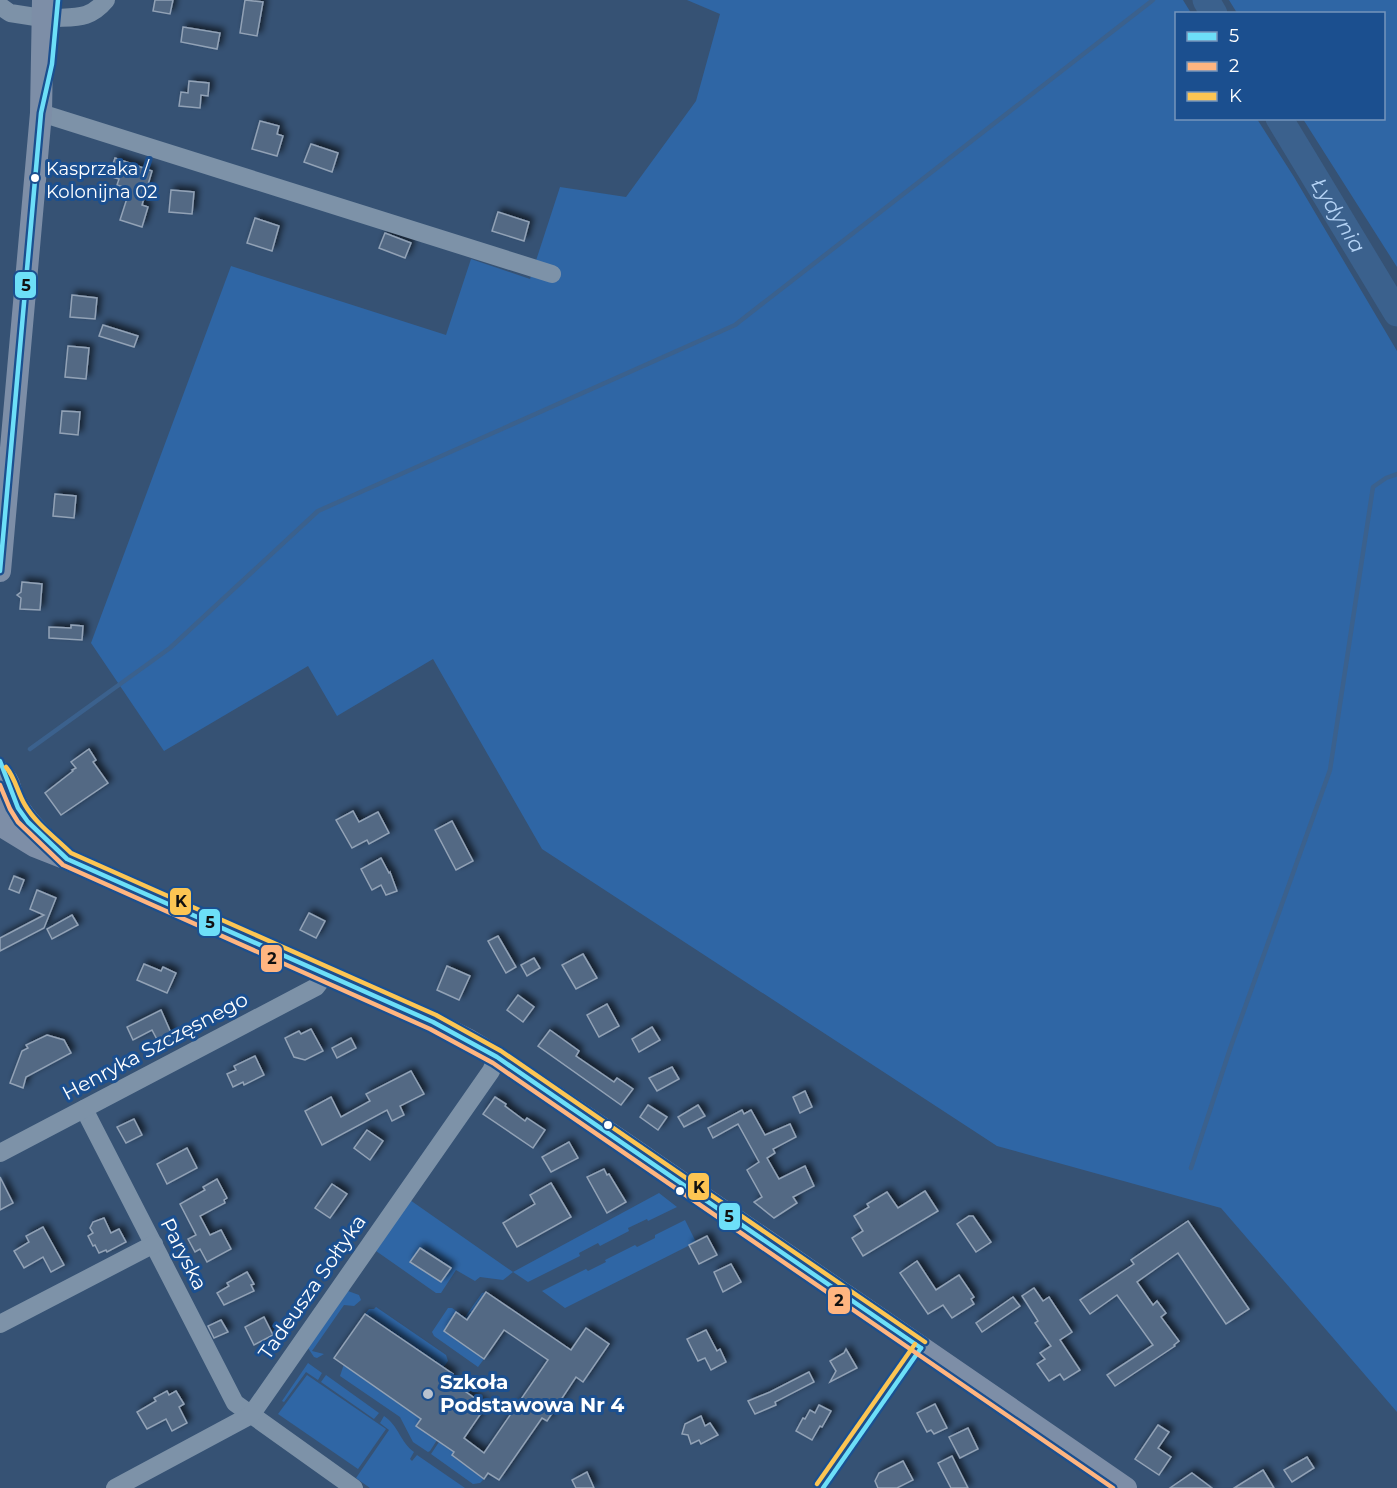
<svg xmlns="http://www.w3.org/2000/svg" width="1397" height="1488" font-family="Montserrat,sans-serif">
<style>
.green{fill:#2f66a5}
.lines{fill:none;stroke-linecap:round;stroke-linejoin:round}
.stream{stroke:#3b618d;stroke-width:4.5}
.river{stroke:#3b618d;stroke-width:27}
.building{fill:#526984;stroke:#92a2b6;stroke-width:1.5;filter:url(#shadow)}
.minor{stroke:#7d92a8;stroke-width:18}
.major{stroke:#7d8ea7;stroke-width:22}
.bus-1-casing{stroke:#1b4f8f;stroke-width:9}
.bus-2-casing{stroke:#1b4f8f;stroke-width:9}
.bus-3-casing{stroke:#1b4f8f;stroke-width:9}
.bus-1{stroke:#6ddff8;stroke-width:4.5}
.bus-2{stroke:#ffb580;stroke-width:4.5}
.bus-3{stroke:#fcc553;stroke-width:4.5}
.bus-dot{fill:#fff;stroke:#1b4f8f;stroke-width:2}
.poi-dot{fill:#b9c2ce;stroke:#1b4f8f;stroke-width:2}
.labels{text-anchor:middle;stroke-width:6;stroke-linejoin:round;paint-order:stroke}
.bus-label{font-size:18px;fill:#fff;stroke:#1b4f8f;text-anchor:start}
.street-label{font-size:20px;fill:#fff;stroke:#1b4f8f}
.poi-label{font-size:20px;font-weight:bold;fill:#fff;stroke:#1b4f8f;text-anchor:start}
.water-label{font-size:21px;font-style:italic;fill:#b5d3f5;stroke:#1b4f8f}
.line-badge{stroke:#1b4f8f;stroke-width:2}
.pale-badge-label{font-size:16px;text-anchor:middle;font-weight:bold;fill:#111}
</style>
<defs>
<filter id="shadow"><feDropShadow dx="4" dy="-4" stdDeviation="3" flood-color="#0009"/></filter>
</defs>
<rect width="100%" height="100%" fill="#365274"/>
<g class="green">
<path d="M687,0H1183L1191,13L1176,14V118L1257,119L1294,177L1397,351V1412L1221,1208L997,1146L542,849L433,659L337,716L308,666L164,751L91,643L231,266L446,335L471,259L530,279L560,187L626,197L696,101L720,14Z"/>
<path d="M1229,0H1397V267L1303,119L1384,118V14L1237,13Z"/>
<path d="M659,1193L677,1207L648,1221L647,1219L628,1228L629,1231L600,1246L598,1243L579,1253L580,1256L528,1282L513,1272L503,1280L480,1277L475,1281L456,1270L441,1293H436L376,1251L410,1200L513,1272Z"/>
<path d="M685,1220L696,1242L565,1308L542,1291L586,1269L588,1271L606,1262L605,1260L635,1245L637,1247L655,1238V1235Z"/>
<path d="M348,1291L359,1295L361,1300L354,1306L344,1305L312,1351L324,1354L317,1358L314,1357L308,1348Z"/>
<path d="M486,1292L481,1330L456,1313L444,1330L484,1359L478,1367L434,1336L432,1332L448,1308H452L465,1317L482,1293Z"/>
<path d="M376,1307L446,1355L448,1361L443,1368L365,1314L369,1309H374Z"/>
<path d="M308,1363L322,1373L318,1380L306,1372L284,1402L282,1401Z"/>
<path d="M344,1364L421,1419L416,1426L437,1440L430,1451L428,1452L413,1442L400,1417L340,1376Z"/>
<path d="M307,1375L386,1429L358,1469L278,1414Z"/>
<path d="M326,1375L379,1413L374,1419L321,1382Z"/>
<path d="M384,1416C399,1426 400,1442 414,1452L410,1459L412,1461L417,1455L465,1488H370L356,1478L389,1430L380,1423Z"/>
<path d="M439,1442L454,1452L452,1456L484,1479L480,1483L473,1484L431,1454Z"/>
</g>
<g class="lines">
<g class="stream">
<path d="M30,749L170,648L318,511L735,325L1153,0"/>
<path d="M1191,1168L1230,1049L1330,770L1373,487L1386,478L1397,474"/>
</g>
<g class="river">
<path d="M1206,0L1214,14"/>
<path id="s1" d="M1279,118L1397,313"/>
</g>
</g>
<g class="building">
<path d="M155,0H173L170,14L153,11Z"/>
<path d="M245,0L263,2L257,36L240,33Z"/>
<path d="M183,27L220,33L217,49L181,42Z"/>
<path d="M189,81L209,83L208,96L201,95L200,108L179,106L181,92L188,93Z"/>
<path d="M260,121L279,126L277,134L283,136L277,156L252,149Z"/>
<path d="M311,144L338,153L332,172L304,162Z"/>
<path d="M115,158L152,171L142,205L148,207L142,227L120,220L130,189L117,185L119,179L109,176Z"/>
<path d="M171,190L194,192L192,214L169,212Z"/>
<path d="M498,212L529,222L524,241L492,231Z"/>
<path d="M255,218L279,226L272,251L247,243Z"/>
<path d="M385,233L411,243L405,258L379,248Z"/>
<path d="M72,295L97,298L95,319L70,317Z"/>
<path d="M103,325L138,336L134,347L99,336Z"/>
<path d="M68,346L89,348L86,379L65,377Z"/>
<path d="M62,411L80,412L78,435L60,433Z"/>
<path d="M55,494L76,496L74,518L53,516Z"/>
<path d="M22,582L42,584L40,610L20,609L21,598L17,595L21,592Z"/>
<path d="M71,625L83,626L82,640L49,638V627L71,628Z"/>
<path d="M89,749L96,760L93,762L108,783L61,815L45,793L73,771L72,770L76,768L71,762Z"/>
<path d="M353,811L359,822L378,812L389,833L369,844L367,840L352,848L336,820Z"/>
<path d="M452,821L473,861L456,870L435,830Z"/>
<path d="M381,858L389,873L390,872L397,891L386,895L381,885L372,890L361,869Z"/>
<path d="M14,876L24,880L19,893L9,889Z"/>
<path d="M37,890L56,898L44,928L0,951V938L44,915L30,909Z"/>
<path d="M309,913L325,921L316,938L300,930Z"/>
<path d="M72,915L78,925L52,939L47,929Z"/>
<path d="M498,936L516,967L506,973L488,941Z"/>
<path d="M583,954L597,978L576,989L562,965Z"/>
<path d="M534,958L540,968L527,976L521,965Z"/>
<path d="M144,964L161,971L163,967L176,973L167,993L137,980Z"/>
<path d="M447,966L470,976L459,1000L437,990Z"/>
<path d="M518,995L534,1007L523,1022L507,1010Z"/>
<path d="M607,1004L619,1026L599,1037L587,1015Z"/>
<path d="M161,1010L175,1042L162,1049L152,1030L133,1040L127,1027Z"/>
<path d="M652,1027L660,1040L639,1052L632,1039Z"/>
<path d="M311,1029L323,1051L305,1060L294,1057L285,1038L299,1031L301,1034Z"/>
<path d="M550,1030L579,1051L576,1056L614,1082L617,1078L633,1089L621,1105L538,1046Z"/>
<path d="M47,1035L64,1040L71,1053L26,1077L23,1088L10,1083L22,1051L28,1048L26,1045Z"/>
<path d="M351,1038L356,1048L337,1058L332,1048Z"/>
<path d="M255,1056L264,1075L244,1085L243,1082L233,1087L227,1074L236,1070L234,1066Z"/>
<path d="M672,1067L679,1079L657,1091L649,1078Z"/>
<path d="M411,1071L424,1094L400,1106L404,1115L392,1121L387,1110L322,1145L305,1111L331,1097L341,1117L370,1101L366,1094Z"/>
<path d="M805,1091L812,1107L800,1113L793,1097Z"/>
<path d="M495,1097L506,1104L505,1106L525,1121L527,1118L545,1130L533,1148L483,1114Z"/>
<path d="M648,1105L667,1117L658,1130L640,1117Z"/>
<path d="M698,1105L705,1116L684,1127L678,1117Z"/>
<path d="M742,1110L744,1114L751,1110L765,1135L790,1124L796,1137L773,1149L775,1153L767,1158L779,1179L805,1166L814,1186L793,1197L797,1203L774,1218L754,1202L762,1197L747,1170L759,1162L738,1124L713,1138L708,1128Z"/>
<path d="M134,1119L142,1135L126,1143L117,1127Z"/>
<path d="M367,1130L383,1141L370,1160L354,1148Z"/>
<path d="M569,1142L578,1158L551,1172L542,1157Z"/>
<path d="M187,1148L197,1168L167,1184L157,1164Z"/>
<path d="M604,1169L607,1175L609,1174L626,1202L607,1213L587,1177Z"/>
<path d="M0,1177L13,1203L0,1210Z"/>
<path d="M217,1179L227,1198L224,1200L225,1203L200,1216L210,1235L221,1230L231,1249L207,1262L200,1249L195,1252L188,1239L196,1235L180,1204L205,1190L203,1187Z"/>
<path d="M551,1183L571,1217L517,1247L503,1223L535,1204L530,1195Z"/>
<path d="M332,1184L347,1194L330,1218L315,1208Z"/>
<path d="M925,1191L938,1211L863,1256L852,1238L863,1231L854,1216L869,1207L867,1204L887,1192L898,1208Z"/>
<path d="M969,1216H973L991,1242L976,1252L957,1224Z"/>
<path d="M104,1218L111,1233L119,1229L126,1242L107,1252L106,1250L99,1253L95,1245L93,1246L88,1236L93,1233L90,1228L93,1222Z"/>
<path d="M1188,1221L1249,1309L1226,1324L1178,1253L1137,1282L1153,1305L1157,1301L1166,1313L1161,1317L1179,1341L1174,1345L1175,1346L1115,1386L1107,1375L1153,1345L1117,1295L1090,1314L1080,1300L1134,1264L1131,1260Z"/>
<path d="M43,1227L64,1265L51,1272L43,1257L24,1268L14,1251L29,1242L26,1236Z"/>
<path d="M707,1236L717,1255L699,1264L689,1245Z"/>
<path d="M420,1248L451,1268L441,1282L410,1262Z"/>
<path d="M917,1261L936,1290L959,1275L974,1297L971,1299L974,1304L952,1318L943,1305L928,1314L900,1273Z"/>
<path d="M731,1264L741,1282L723,1292L714,1272Z"/>
<path d="M247,1272L254,1284L251,1285L254,1291L224,1305L217,1293L229,1286L227,1283Z"/>
<path d="M1034,1288L1043,1301L1049,1297L1072,1332L1060,1340L1080,1370L1064,1380L1060,1374L1049,1381L1037,1364L1045,1359L1040,1353L1051,1346L1035,1323L1038,1321L1022,1296Z"/>
<path d="M486,1292L571,1350L586,1328L609,1344L583,1382L576,1377L547,1421L542,1418L499,1480L488,1473L484,1479L452,1455L454,1452L416,1426L421,1419L334,1358L365,1314L453,1374L449,1380L486,1406L464,1438L484,1453L548,1360L504,1330L484,1359L444,1331L456,1312L467,1320Z"/>
<path d="M1013,1297L1020,1306L982,1332L976,1323Z"/>
<path d="M264,1317L273,1335L254,1345L245,1327Z"/>
<path d="M221,1320L228,1332L214,1338L208,1326Z"/>
<path d="M706,1330L717,1351L720,1349L726,1362L711,1370L705,1358L698,1361L687,1339Z"/>
<path d="M846,1349L857,1368L830,1382L836,1371L830,1361L844,1353Z"/>
<path d="M809,1372L814,1382L775,1402L776,1405L755,1414L748,1401L770,1392Z"/>
<path d="M167,1391L169,1395L176,1391L184,1404L179,1407L187,1423L172,1431L166,1419L147,1429L137,1412L156,1401L154,1398Z"/>
<path d="M935,1404L947,1428L934,1434L931,1430L927,1432L917,1413Z"/>
<path d="M819,1405L831,1411L822,1427L820,1426L812,1440L796,1431L803,1418L805,1419L810,1410L815,1413Z"/>
<path d="M701,1416L705,1426L710,1423L718,1435L701,1444L699,1440L691,1444L688,1435L682,1434L685,1424Z"/>
<path d="M1158,1425L1169,1432L1158,1448L1171,1457L1159,1475L1135,1459Z"/>
<path d="M968,1428L978,1449L960,1458L949,1437Z"/>
<path d="M952,1456L968,1488H951L938,1463Z"/>
<path d="M1307,1457L1314,1468L1292,1482L1284,1470Z"/>
<path d="M903,1461L913,1480L897,1488H878L875,1481L879,1473Z"/>
<path d="M1263,1470L1274,1488H1234Z"/>
<path d="M587,1472L594,1488H576L572,1480Z"/>
<path d="M1192,1473L1212,1488H1170Z"/>
</g>
<g class="lines">
<g class="minor">
<path d="M0,6L10,13L42,18"/>
<path d="M57,18C79,17 91,18 106,0"/>
<path d="M41,113L552,274"/>
<path d="M84,1109L235,1403L354,1488"/>
<path d="M0,1153L316,987L326,974"/>
<path d="M0,1324L154,1244"/>
<path d="M115,1488L251,1415L491,1071L497,1057"/>
</g>
<g class="major">
<path d="M0,571L41,113L43,0"/>
<path d="M0,772C11,782 14,794 8,808"/>
<path d="M11,793C21,815 35,829 52,845"/>
<path d="M0,825L34,846L67,859L433,1022L467,1039L497,1057L620,1140L1126,1488"/>
</g>
<defs>
<g id="bus-1">
<path d="M0,571L41,113L52,64L58,0"/>
<path d="M0,761L18,808L28,822L67,859L433,1022L497,1057L921,1348"/>
<path d="M823,1488L921,1348"/>
</g>
<path id="bus-2" d="M0,785L10,809L18,822L63,865L430,1029L493,1063L1113,1488"/>
<g id="bus-3">
<path d="M6,767C16,779 17,792 25,805C36,824 56,838 71,853L436,1015L501,1051L925,1342"/>
<path d="M817,1484L915,1344"/>
</g>
</defs>
<use href="#bus-1" class="bus-1-casing"/>
<use href="#bus-2" class="bus-2-casing"/>
<use href="#bus-3" class="bus-3-casing"/>
<use href="#bus-1" class="bus-1"/>
<use href="#bus-2" class="bus-2"/>
<use href="#bus-3" class="bus-3"/>
</g>
<g class="bus-dot">
<circle cx="35" cy="178" r="5"/>
<circle cx="608" cy="1125" r="5"/>
<circle cx="680" cy="1191" r="5"/>
</g>
<circle class="poi-dot" cx="428" cy="1394" r="6"/>
<g class="labels">
<g class="bus-label">
<text x="46" y="175">Kasprzaka /<tspan x="46" dy="23">Kolonijna 02</tspan></text>
</g>
<g class="street-label">
<text transform="translate(155 1046) rotate(-28)" y="7">Henryka Szczęsnego</text>
<text transform="translate(184 1254) rotate(63)" y="7">Paryska</text>
<text transform="translate(312 1287) rotate(-55)" y="7">Tadeusza Sołtyka</text>
</g>
<g class="poi-label">
<text x="440" y="1389">Szkoła<tspan x="440" dy="23">Podstawowa Nr 4</tspan></text>
</g>
<g class="water-label">
<text dy="7" stroke="none"><textPath href="#s1" startOffset="114">Łydynia</textPath></text>
</g>
</g>
<g class="line-badge">
<rect x="14" y="271" width="23" height="28" rx="6" fill="#6ddff8"/>
<rect x="169" y="887" width="23" height="29" rx="6" fill="#fcc553"/>
<rect x="198" y="908" width="23" height="29" rx="6" fill="#6ddff8"/>
<rect x="260" y="944" width="23" height="29" rx="6" fill="#ffb580"/>
<rect x="687" y="1172" width="23" height="29" rx="6" fill="#fcc553"/>
<rect x="718" y="1202" width="23" height="29" rx="6" fill="#6ddff8"/>
<rect x="827" y="1286" width="24" height="29" rx="6" fill="#ffb580"/>
</g>
<g class="pale-badge-label">
<text x="26" y="291">5</text>
<text x="181" y="907">K</text>
<text x="210" y="928">5</text>
<text x="272" y="964">2</text>
<text x="699" y="1193">K</text>
<text x="729" y="1222">5</text>
<text x="839" y="1306">2</text>
</g>
<rect x="1175" y="12" width="210" height="108" fill="#1b4f8f" stroke="#7695bc" stroke-width="1.5"/>
<rect x="1187" y="32" width="30" height="9" fill="#6ddff8" stroke="#7695bc" stroke-width="1.5"/>
<text x="1229" y="42" font-size="18" fill="#ffffff">5</text>
<rect x="1187" y="62" width="30" height="9" fill="#ffb580" stroke="#7695bc" stroke-width="1.5"/>
<text x="1229" y="72" font-size="18" fill="#ffffff">2</text>
<rect x="1187" y="92" width="30" height="9" fill="#fcc553" stroke="#7695bc" stroke-width="1.5"/>
<text x="1229" y="102" font-size="18" fill="#ffffff">K</text>
</svg>
